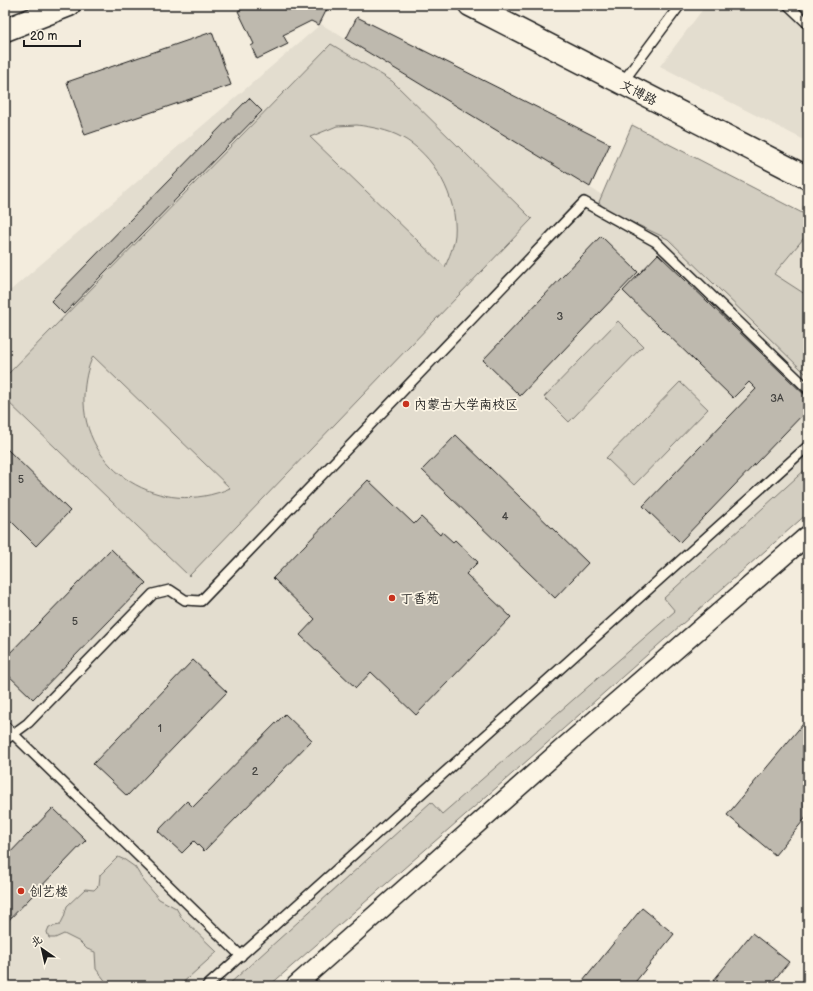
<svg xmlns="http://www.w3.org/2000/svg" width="813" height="991" font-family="'Balsamiq Sans','LXGW WenKai TC',sans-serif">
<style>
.built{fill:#e3ddcf}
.green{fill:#d3cec1;stroke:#78756e;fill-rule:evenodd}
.building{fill:#beb9ae;stroke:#1c1c1c}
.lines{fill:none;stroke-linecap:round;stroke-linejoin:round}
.service-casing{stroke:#1c1c1c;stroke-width:12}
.minor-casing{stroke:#1c1c1c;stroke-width:21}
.tertiary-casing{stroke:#1c1c1c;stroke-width:25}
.secondary-casing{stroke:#1c1c1c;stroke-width:25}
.service{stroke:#fcf5e5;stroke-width:9}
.minor{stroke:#fcf5e5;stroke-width:18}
.tertiary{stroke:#fcf5e5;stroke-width:22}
.secondary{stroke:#fcf5e5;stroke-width:22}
.poi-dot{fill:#c8321e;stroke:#fcf5e5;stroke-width:1.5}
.labels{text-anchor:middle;stroke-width:3.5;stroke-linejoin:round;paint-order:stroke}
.number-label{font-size:11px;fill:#444340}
.street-label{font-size:13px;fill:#1c1c1c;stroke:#fcf5e5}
.poi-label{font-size:13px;fill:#1c1c1c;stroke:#fcf5e5;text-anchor:start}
</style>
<rect width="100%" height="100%" fill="#f3ecdd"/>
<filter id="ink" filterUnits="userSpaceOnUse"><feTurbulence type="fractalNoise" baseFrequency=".025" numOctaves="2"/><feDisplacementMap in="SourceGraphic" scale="8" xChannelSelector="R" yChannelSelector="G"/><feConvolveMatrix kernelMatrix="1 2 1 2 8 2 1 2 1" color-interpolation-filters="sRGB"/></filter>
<g filter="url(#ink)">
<g class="built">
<path d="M706,5H808V142L660,66Z"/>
<path d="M321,24L602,195L632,125L808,216V513L512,774L269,986H5V295Z"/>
</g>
<g class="green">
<path d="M331,44L392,81L532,219L189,576L5,399V377ZM357,125C372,127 388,130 401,137C434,154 458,198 455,235C454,246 449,257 445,267L310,137L337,126ZM93,356L230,488C162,519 81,471 84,395C85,381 87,369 93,356Z"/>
<path d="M632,125L808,216V233L774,274L808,296V372L806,374L668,239L604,209L599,202Z"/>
<path d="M618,321L643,346L569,422L544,397Z"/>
<path d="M680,382L708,409L634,485L606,458Z"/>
<path d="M808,467V513L512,774L269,986H227L431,802L442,814L675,611L664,598Z"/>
<path d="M118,857L125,860L135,867L143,880L159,899L176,908L182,918L217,952L179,986H108L107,983L96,969L95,952L87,949L80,942L64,934L55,938H49L47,932L49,927L60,925L64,917L67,906L85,889L94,890L99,885L100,875Z"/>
</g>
<g class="building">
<path d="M251,5H329L319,25L311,21L283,35L288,44L257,59L251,46L254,44L238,11Z"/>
<path d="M357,17L610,144L590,187L346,39Z"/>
<path d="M212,32L231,85L85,135L67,82Z"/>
<path d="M249,98L262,111L64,314L51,301Z"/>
<path d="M601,236L638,272L520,396L483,360Z"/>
<path d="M658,254L808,398V409L680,542L643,506L756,389L749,382L733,398L623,291Z"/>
<path d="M456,435L588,563L555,598L422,470Z"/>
<path d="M5,447L70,511L36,546L5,515Z"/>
<path d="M368,480L414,524L421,517L440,535L442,532L453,542L455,540L478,562L466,574L511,617L416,715L371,672L356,688L300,635L315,619L273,578Z"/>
<path d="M111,549L146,583L33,699L5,672V658Z"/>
<path d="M193,660L227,692L127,796L93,764Z"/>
<path d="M285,714L312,740L204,851L194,841L182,853L158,831L187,801L193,807Z"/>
<path d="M808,718V815L775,855L727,815Z"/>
<path d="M53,808L86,840L5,924V858Z"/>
<path d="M642,908L674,934L632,986H579Z"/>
<path d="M752,933L789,962L769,986H709Z"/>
</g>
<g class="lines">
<defs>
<g id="service">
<path d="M788,5L808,24"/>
<path d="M622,83L680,5"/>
<path d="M5,726L241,956"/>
<path d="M5,740L28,723L153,594L170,590L185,600L201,601L584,202L656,242L808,389"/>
<path d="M207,986L808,446"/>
</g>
<path id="minor" d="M295,986L565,746L808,535"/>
<path id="tertiary" d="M470,5L808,178"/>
<path id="secondary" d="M5,30L69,5"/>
</defs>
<use href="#service" class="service-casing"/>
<use href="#minor" class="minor-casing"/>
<use href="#tertiary" class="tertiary-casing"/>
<use href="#secondary" class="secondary-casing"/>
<use href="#service" class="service"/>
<use href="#minor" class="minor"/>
<use href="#tertiary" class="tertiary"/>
<use href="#secondary" class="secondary"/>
</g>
</g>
<g class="poi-dot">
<circle cx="406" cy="404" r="4"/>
<circle cx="392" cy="598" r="4"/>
<circle cx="21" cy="891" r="4"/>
</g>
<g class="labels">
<g class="number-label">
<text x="560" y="320">3</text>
<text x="777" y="402">3A</text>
<text x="21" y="483">5</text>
<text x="505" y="520">4</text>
<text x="75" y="625">5</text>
<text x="160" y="732">1</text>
<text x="255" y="775">2</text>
</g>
<g class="street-label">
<text transform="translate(639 92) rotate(27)" y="5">文博路</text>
</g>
<g class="poi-label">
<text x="414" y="409">内蒙古大学南校区</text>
<text x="400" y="603">丁香苑</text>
<text x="29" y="896">创艺楼</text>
</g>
</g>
<rect width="813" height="991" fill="none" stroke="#fcf5e5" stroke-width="20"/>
<rect x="10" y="10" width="793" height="971" fill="none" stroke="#1c1c1c" stroke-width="1.5" filter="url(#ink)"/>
<g transform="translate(42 949) rotate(326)" stroke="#fcf5e5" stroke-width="3" paint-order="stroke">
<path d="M0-3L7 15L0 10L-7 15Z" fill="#1c1c1c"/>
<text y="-6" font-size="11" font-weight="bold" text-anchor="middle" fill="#1c1c1c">北</text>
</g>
<path d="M24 40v6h56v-6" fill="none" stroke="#1c1c1c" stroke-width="2"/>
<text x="30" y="40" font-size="12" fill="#1c1c1c" stroke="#fcf5e5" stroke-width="3" paint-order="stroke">20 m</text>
</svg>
